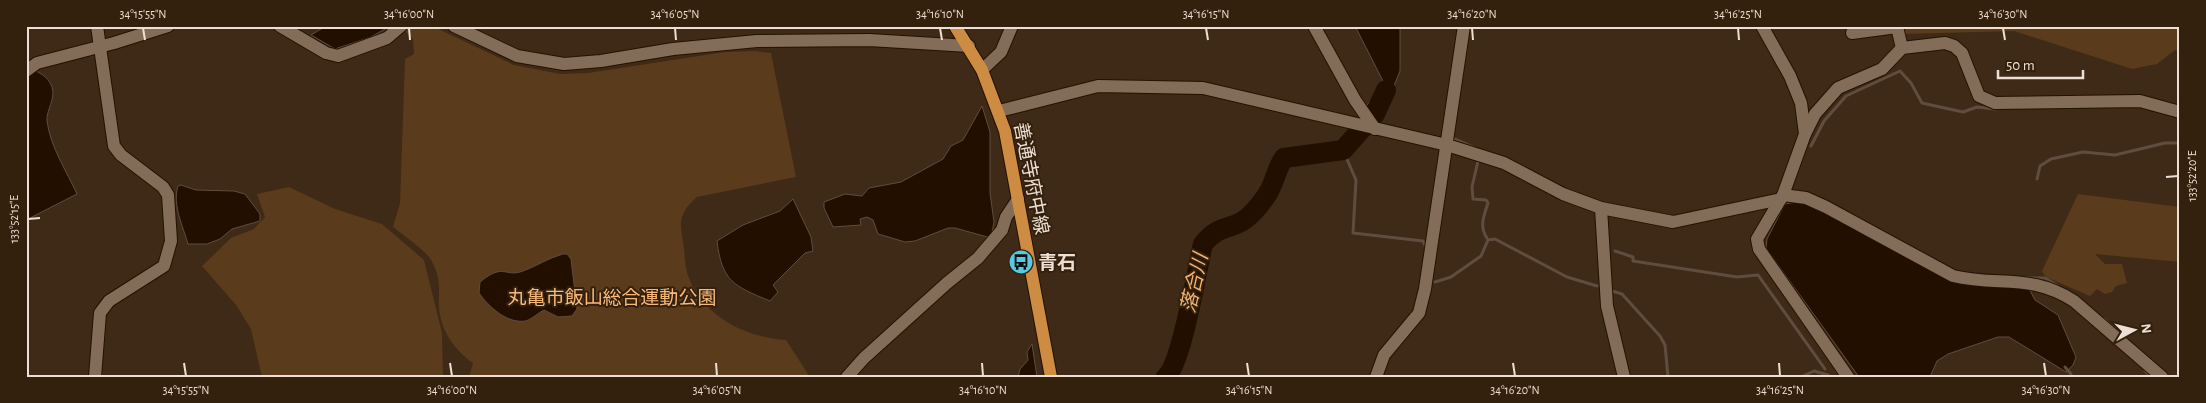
<svg xmlns="http://www.w3.org/2000/svg" width="2206" height="403" font-family="'Alegreya Sans','Noto Sans JP',sans-serif">
<style>
.green{fill:#5a3b1b}
.water{fill:#230f00;stroke:#604d3f}
.lines{fill:none;stroke-linecap:round;stroke-linejoin:round}
.stream{stroke:#604d3f;stroke-width:3}
.river{stroke:#230f00;stroke-width:20}
.minor-casing{stroke:#241201;stroke-width:14}
.major-casing{stroke:#241201;stroke-width:14}
.minor{stroke:#846d58;stroke-width:12}
.major{stroke:#cd8c41;stroke-width:12}
.ticks{fill:none;stroke:#eddfd3;stroke-width:2}
.labels{text-anchor:middle;stroke-width:4;stroke-linejoin:round;paint-order:stroke}
.street-label{font-size:19px;fill:#eddfd3;stroke:#34210d}
.poi-label{font-size:19px;font-weight:bold;fill:#eddfd3;stroke:#34210d;text-anchor:start}
.park-label{font-size:19px;fill:#f9b979;stroke:#34210d}
.water-label{font-size:20px;font-style:italic;fill:#f2b272;stroke:#34210d}
.neatline{fill:none;stroke:#eddfd3;stroke-width:2}
.ticks-label{font-size:12px;text-anchor:middle;fill:#eddfd3}
</style>
<rect width="100%" height="100%" fill="#3e2a16"/>
<g class="green">
<path d="M408,26H432L514,65L560,74L588,73L725,52L755,51L771,53L796,177L697,197C677,215 680,222 684,248C685,257 685,269 689,278C705,318 746,337 786,340L810,377H469L473,363C453,349 438,327 439,301C439,284 440,276 431,260C425,250 403,235 393,227L400,203L405,59L414,54L413,39L405,31Z"/>
<path d="M1904,26H2180V52L2175,50L2157,64L2132,69L2014,31L1905,34Z"/>
<path d="M289,187L335,209L382,224L424,260L442,333L443,377H262L251,329L236,305L202,266L231,238L254,229L265,217L257,194Z"/>
<path d="M2078,194L2180,207V262L2095,254L2105,264H2122L2127,283L2116,286L2112,292L2105,294L2097,289L2090,296L2046,277L2042,271Z"/>
</g>
<g class="water">
<path d="M326,26H390L371,37L335,49L311,35Z"/>
<path d="M1355,26H1400V71L1391,93L1376,116L1366,106L1383,88V81Z"/>
<path d="M36,71C44,75 49,79 52,87C56,99 46,110 47,121C50,146 67,172 77,194L26,220V78Z"/>
<path d="M982,106L990,132V193L994,222L991,238L955,228H948L915,241L905,242L878,234L873,220L867,217L860,219L861,225L833,227L824,208V202L845,194L862,196L869,188L901,182L943,159L951,146L963,140Z"/>
<path d="M181,185L196,190L234,191L245,194L260,214V221L232,229L220,239L207,244H188C183,226 172,205 178,186Z"/>
<path d="M793,199L811,237L813,251L805,253L773,285L778,292L770,301C734,286 722,282 717,241L743,225L780,211Z"/>
<path d="M1796,202L1810,205L1928,269L2028,287L2035,300L2058,315L2076,357L2073,365L2066,372L2009,337H1998L1948,354L1937,361L1930,377H1859L1766,248L1767,239L1785,204Z"/>
<path d="M563,254H567L571,259L577,309L572,316L558,317L544,310C538,313 532,319 526,321C507,324 489,307 479,293L480,282C504,262 505,278 523,271C537,266 548,258 563,254Z"/>
<path d="M1032,344L1037,377H1018L1020,369L1028,360L1027,352Z"/>
</g>
<g class="lines">
<g class="stream">
<path d="M1452,138L1475,148"/>
<path d="M1811,146L1824,121L1846,96L1900,71L1911,83L1922,103L1963,112L1977,107L1995,109"/>
<path d="M1343,150L1356,180L1353,233L1423,241L1426,248"/>
<path d="M1478,161L1472,187L1473,199L1486,200L1488,203C1483,218 1479,227 1488,240"/>
<path d="M2037,179L2040,166L2051,159L2083,152L2115,155L2165,143H2180"/>
<path d="M1615,251L1633,257V261L1737,277L1758,275L1825,369"/>
<path d="M2026,278H2045L2065,290"/>
<path d="M1435,282L1451,277L1481,256L1488,240L1495,239L1567,277L1597,286"/>
<path d="M1609,290L1622,294L1660,336L1665,345L1668,377"/>
<path d="M2104,319L2117,330"/>
<path d="M2065,367L2071,374L2070,377"/>
<path d="M2145,371L2151,377"/>
<path d="M1801,377L1814,371L1828,375"/>
</g>
<path class="river" d="M1166,377C1182,363 1197,269 1203,244C1221,222 1233,231 1248,217C1255,211 1263,201 1268,193C1275,182 1276,169 1284,158L1343,150L1375,114L1386,90"/>
<defs>
<g id="minor">
<path d="M280,26L326,53L338,56L387,38L401,26"/>
<path d="M454,26L517,56L564,64L601,61L673,49L757,41L869,40L969,46"/>
<path d="M1314,26L1355,100L1375,129"/>
<path d="M1762,26L1790,76L1801,103L1805,134L1783,195L1757,239L1759,249L1848,377"/>
<path d="M1852,33L1897,27L1902,48"/>
<path d="M982,70L1001,52L1012,26"/>
<path d="M26,71L37,63L114,43L168,26"/>
<path d="M999,111L1098,86L1203,88L1447,145L1504,163L1563,194L1601,208L1673,222L1781,199"/>
<path d="M1805,134L1815,114L1838,88L1882,69L1902,48L1945,43L1954,46L1962,53L1979,96L1995,103L2140,101L2180,112"/>
<path d="M1783,195L1806,198L1826,207L1953,276C2000,287 2030,273 2074,301L2162,377"/>
<path d="M1601,208L1607,306L1624,377"/>
<path d="M95,377L100,313L109,301L164,266L171,241L168,195L163,187L121,155L114,146L97,26"/>
<path d="M847,377L864,358L947,283L978,258L1002,230L1006,217L1018,199"/>
<path d="M1376,377L1384,355L1419,313L1425,289L1464,26"/>
</g>
<path id="major" d="M955,26L982,70L1005,131L1051,377"/>
</defs>
<use href="#minor" class="minor-casing"/>
<use href="#major" class="major-casing"/>
<use href="#minor" class="minor"/>
<use href="#major" class="major"/>
</g>
<path class="ticks" d="M143,28L145,40M409,28L410,40M675,28L676,40M940,28L942,40M1206,28L1208,40M1472,28L1473,40M1738,28L1739,40M2003,28L2005,40M2166,177L2178,176M28,219L40,218M184,363L186,376M450,363L452,376M716,363L717,376M982,363L983,376M1247,363L1249,376M1513,363L1515,376M1779,363L1780,376M2044,363L2046,376"/>
<defs>
<symbol id="bus-disc" viewBox="-11 -11 22 22"><circle r="9.5" fill="#57c9e3" stroke="#34210d"/><path d="M-5-6H5V4H4V6H2V4H-2V6H-4V4H-5ZM-3.5-4V0h7V-4ZM-3.5 1.2v1.5H-2V1.2ZM2 1.2v1.5H3.5V1.2Z" fill="#111"/></symbol>
</defs>
<g fill-rule="evenodd">
<use href="#bus-disc" x="1007" y="248" width="28" height="28"/>
</g>
<g class="labels">
<g class="street-label">
<text transform="translate(1032 178) rotate(79)" y="7">善通寺府中線</text>
</g>
<g class="poi-label">
<text x="1038" y="269">青石</text>
</g>
<g class="park-label">
<text x="612" y="304">丸亀市飯山総合運動公園</text>
</g>
<g class="water-label">
<text transform="translate(1194 283) rotate(-77)" y="7">落合川</text>
</g>
</g>
<rect width="2206" height="403" fill="none" stroke="#34210d" stroke-width="55"/>
<g transform="translate(2134 330) rotate(83)" stroke="#34210d" stroke-width="4" paint-order="stroke">
<path d="M0-4L9 19L0 12L-9 19Z" fill="#eddfd3"/>
<text y="-8" font-size="14" font-weight="bold" text-anchor="middle" fill="#eddfd3">N</text>
</g>
<path d="M1998 70v8h85v-8" fill="none" stroke="#eddfd3" stroke-width="2.5"/>
<text x="2006" y="70" font-size="15" fill="#eddfd3" stroke="#34210d" stroke-width="4" paint-order="stroke">50 m</text>
<rect x="28" y="28" width="2150" height="348" class="neatline"/>
<g class="ticks-label">
<text x="143" y="18">34°15'55"N</text>
<text x="409" y="18">34°16'00"N</text>
<text x="675" y="18">34°16'05"N</text>
<text x="940" y="18">34°16'10"N</text>
<text x="1206" y="18">34°16'15"N</text>
<text x="1472" y="18">34°16'20"N</text>
<text x="1738" y="18">34°16'25"N</text>
<text x="2003" y="18">34°16'30"N</text>
<text transform="translate(2192 176) rotate(-90)" y="4">133°52'20"E</text>
<text transform="translate(14 219) rotate(-90)" y="4">133°52'15"E</text>
<text x="186" y="394">34°15'55"N</text>
<text x="452" y="394">34°16'00"N</text>
<text x="717" y="394">34°16'05"N</text>
<text x="983" y="394">34°16'10"N</text>
<text x="1249" y="394">34°16'15"N</text>
<text x="1515" y="394">34°16'20"N</text>
<text x="1780" y="394">34°16'25"N</text>
<text x="2046" y="394">34°16'30"N</text>
</g>
</svg>
